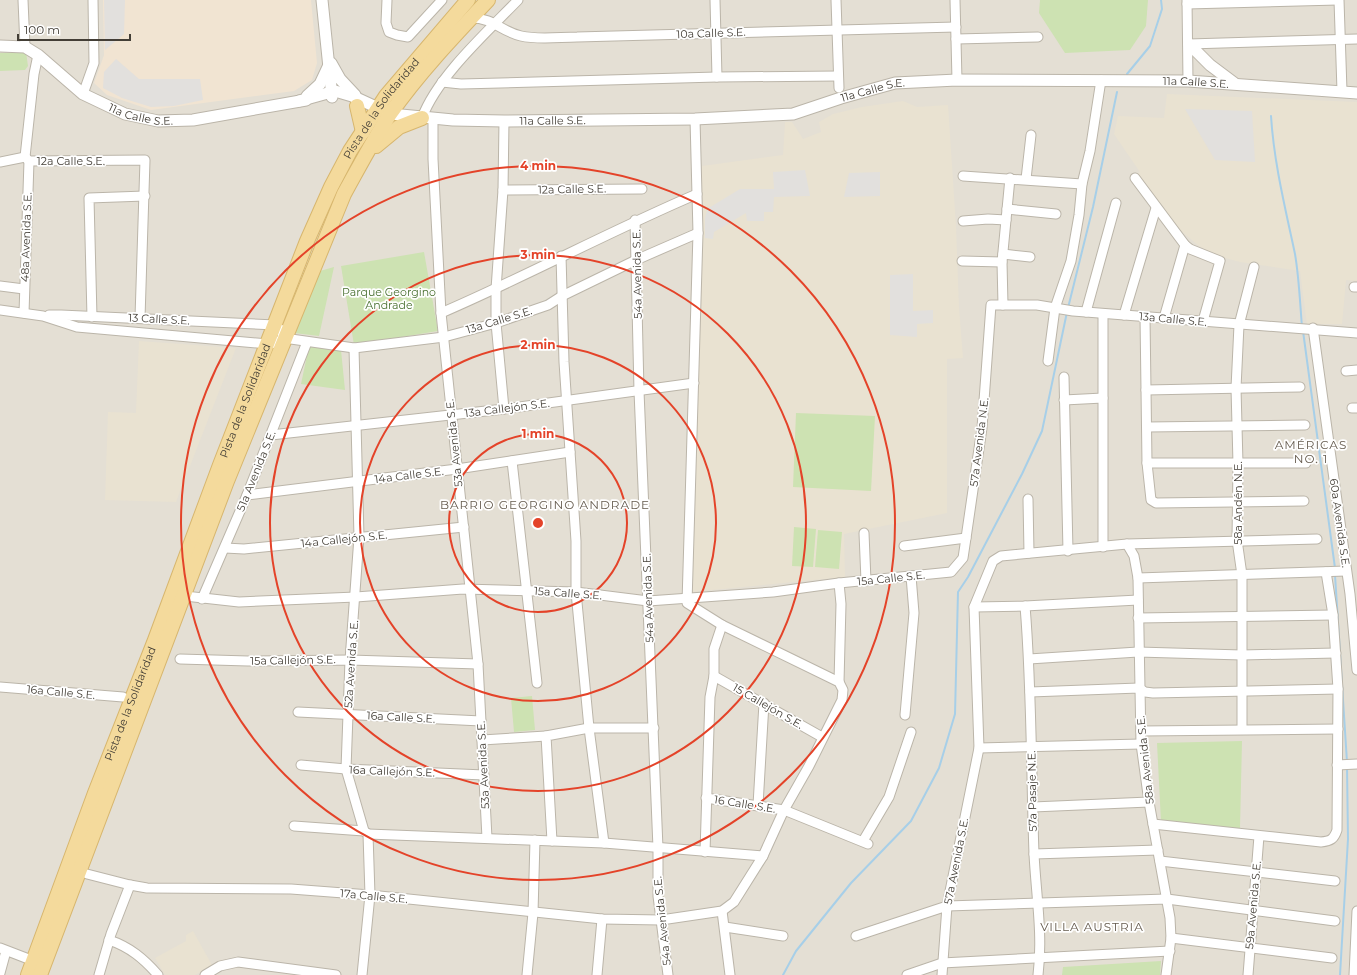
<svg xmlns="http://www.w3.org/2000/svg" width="1357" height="975" font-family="Montserrat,sans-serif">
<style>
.residential{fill:#e4dfd4}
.commercial{fill:#f1e4d2}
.education{fill:#e9e2d1}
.green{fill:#cde2b2}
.parking{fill:#e2e0dd}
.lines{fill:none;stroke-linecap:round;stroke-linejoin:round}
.stream{stroke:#a7cfe8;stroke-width:2}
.minor-casing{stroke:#bbb5a9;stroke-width:11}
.tertiary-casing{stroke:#bbb5a9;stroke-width:13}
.primary-casing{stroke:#d7b66e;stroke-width:16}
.minor{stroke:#fff;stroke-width:9}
.tertiary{stroke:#fff;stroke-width:11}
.primary{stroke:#f4da9c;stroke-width:14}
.ring{fill:none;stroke:#e44329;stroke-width:2}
.labels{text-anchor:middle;stroke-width:3.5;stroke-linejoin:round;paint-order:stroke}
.street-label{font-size:11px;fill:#433e36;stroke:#fff}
.park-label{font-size:11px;fill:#486f2f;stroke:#fff}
.neighbourhood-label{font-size:12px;letter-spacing:1px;fill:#655b4e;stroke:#fff}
.centre{fill:#e44329;stroke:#fff;stroke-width:2}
.ring-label{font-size:12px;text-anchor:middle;font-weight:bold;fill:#e44329;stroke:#fff;stroke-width:3.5;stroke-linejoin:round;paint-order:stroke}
</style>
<rect width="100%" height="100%" fill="#f1ede6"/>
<rect class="residential" x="0" y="0" width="1357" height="975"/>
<path class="commercial" d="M103,0H311L317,63L312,80L294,91L151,110L107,95L94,83L104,55Z"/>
<g class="education">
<path d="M1167,94L1357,102V281L1346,280L1342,324H1307L1300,271L1240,262L1217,256L1199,246L1168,220L1135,177L1140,172L1114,134L1118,116L1164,118Z"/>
<path d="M903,101L917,107L948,105L956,226L959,308L963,358L947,359V513L844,534L845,577L691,592L702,166L783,155L785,122H792L803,139L821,132L819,122L833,114L862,107Z"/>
<path d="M139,341L236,348L176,502L105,500L108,412L136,413Z"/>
<path d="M193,931L212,965L195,975H165L155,958L186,941V935Z"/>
</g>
<g class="green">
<path d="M1040,0H1148L1146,26L1130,50L1065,53L1039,13Z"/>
<path d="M26,52L28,66L25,70L0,71V53Z"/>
<path d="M424,252L438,331L354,345L341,266Z"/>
<path d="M334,267L319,336L294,333L320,271Z"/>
<path d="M309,346L341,350L345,390L301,384Z"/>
<path d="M796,413L875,416L871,491L793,487Z"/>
<path d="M794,527L816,529L813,567L792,566Z"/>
<path d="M818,530L842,532L839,569L815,567Z"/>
<path d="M532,696L535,730L514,732L511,698Z"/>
<path d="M1242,741L1240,829L1161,822L1157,743Z"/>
<path d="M1161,961L1160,975H1062L1063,967Z"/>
</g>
<g class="parking">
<path d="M104,0H125L124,34L105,50Z"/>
<path d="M116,59L139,79H200L203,100L174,106L151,107L122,98L103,88L104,72Z"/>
<path d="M1185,109L1252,111L1255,162L1215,160Z"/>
<path d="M805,170L810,196L774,197L773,212H764V221H747L746,213L714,232L713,239L705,238V218L708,208L712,206L740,189H774L773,172Z"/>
<path d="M880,172V196L844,197L849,173Z"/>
<path d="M913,274V311L933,310V323L917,324V337L890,335V275Z"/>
</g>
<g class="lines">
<g class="stream">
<path d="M1127,74L1150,46L1162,9L1161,0"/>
<path d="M1271,116C1274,163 1285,207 1295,254C1299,277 1300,303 1302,327"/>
<path d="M1068,308L1093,207L1117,92"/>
<path d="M1303,331L1335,568"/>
<path d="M1335,575L1347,762"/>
<path d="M783,975L796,951L851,883L911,821L939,768L955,714L958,592L968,577L1022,474L1042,431L1067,312"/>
<path d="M1340,975L1348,839L1347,766"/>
</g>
<defs>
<g id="minor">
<path d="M23,0L25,47"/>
<path d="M387,0L386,23L389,32L397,35L408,37L442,0"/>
<path d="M715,0L717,77"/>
<path d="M836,0L839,88"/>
<path d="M955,0L957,80"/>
<path d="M1187,0L1188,81"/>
<path d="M1339,0L1342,91"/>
<path d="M1187,4L1338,0"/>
<path d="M471,18C494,18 500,31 521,36C538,40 560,37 577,37L956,27"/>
<path d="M956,39L1038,37"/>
<path d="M1189,44L1357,39"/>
<path d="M442,82L461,84L717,77L838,76"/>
<path d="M83,94L94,63L93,0"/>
<path d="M422,118C437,77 487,32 518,0"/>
<path d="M433,119V159L441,313L478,664L487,838"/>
<path d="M504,121L503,190L496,289V323L504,409"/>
<path d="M25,157L29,161L145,160L140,318"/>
<path d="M25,157L34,74L38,55"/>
<path d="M0,162L25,157"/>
<path d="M963,176L1082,184"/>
<path d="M1135,178L1185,245L1190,249L1220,261L1203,321"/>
<path d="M1026,179L1031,135"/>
<path d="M503,190L642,189"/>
<path d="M1007,209L1056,214"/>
<path d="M635,220L639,391L658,848V896L668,975"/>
<path d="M963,221L988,219L1006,220"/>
<path d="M1003,254L1030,257"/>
<path d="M561,256L564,362L576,541V592L589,728L604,843"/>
<path d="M962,261L1002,262"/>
<path d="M0,286L24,289"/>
<path d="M1354,287H1357"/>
<path d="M1003,305L1002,262L1010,178"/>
<path d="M0,310L43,316L77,327L268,344L275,343L284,338"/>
<path d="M1086,312L1116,203"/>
<path d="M24,313L29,161"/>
<path d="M441,313C527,276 610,231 697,194"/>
<path d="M49,315H61L275,325L280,329L284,338"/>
<path d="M1124,315L1156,208"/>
<path d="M92,317L89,198L145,196"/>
<path d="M1145,317L1147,463L1151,500L1156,503L1304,501"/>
<path d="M1164,318L1185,245"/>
<path d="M1313,328L1350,594L1357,670"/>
<path d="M284,338L354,348L444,337L496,323L548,305L562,296L636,260L698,233"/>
<path d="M354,348L359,537L350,660L346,769L364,831L368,834L370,895L362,975"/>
<path d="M1048,361L1055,308L1071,261L1079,215L1082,184L1090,151L1101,80"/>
<path d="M1346,371L1357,370"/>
<path d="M1064,377L1068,551"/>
<path d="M1146,390L1300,387"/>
<path d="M1064,400L1103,398"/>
<path d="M1352,408H1357"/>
<path d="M1147,427L1305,425"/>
<path d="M271,435L504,409L694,383"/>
<path d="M512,461L537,683"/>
<path d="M1147,463H1306"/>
<path d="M247,495L457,469L570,452"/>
<path d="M1028,499L1029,553"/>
<path d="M864,533L866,581"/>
<path d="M1127,544L1134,556L1138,578L1141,744L1149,802L1170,918L1171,938L1166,975"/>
<path d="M904,546L966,538"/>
<path d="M1103,547V314"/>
<path d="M225,548L244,549L464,527"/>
<path d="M1138,578L1346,571"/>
<path d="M839,583L841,604L839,682"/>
<path d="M185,596L239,602L356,597L463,589L576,592L648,601L773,592L839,583L951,572L963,558L966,538L982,428L991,305H1037L1073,311L1357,333"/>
<path d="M202,599L247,495L307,342"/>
<path d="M1025,606C1032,689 1031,772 1034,854C1036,894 1043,935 1038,975"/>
<path d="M974,607L1025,606L1138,600"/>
<path d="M1138,618L1333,615"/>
<path d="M180,659L248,661L350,660L478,664"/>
<path d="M1029,659L1138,652L1242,655L1336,653"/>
<path d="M714,676L822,737"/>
<path d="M0,687L123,697"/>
<path d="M1030,692L1139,688L1145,692L1153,693L1338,689"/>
<path d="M298,712L481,721"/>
<path d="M905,715L914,613L911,576"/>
<path d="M1242,729V575L1237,540L1238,464L1236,388L1239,325L1254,267"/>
<path d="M1141,731L1338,729"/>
<path d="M482,740L546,736"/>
<path d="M979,748L1141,744"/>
<path d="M301,765L346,769L484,775"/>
<path d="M1337,765L1357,764"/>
<path d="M706,798L784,810L868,844"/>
<path d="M758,805L764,703"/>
<path d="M1033,807L1149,802"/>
<path d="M1153,824L1321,842C1331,841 1334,839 1337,830L1338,689L1333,615L1326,572"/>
<path d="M294,826L364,831"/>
<path d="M368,834L604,843L763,856"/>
<path d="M552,841L546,736L589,728H654"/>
<path d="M863,841L889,797L911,732"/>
<path d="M705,852L710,697L714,676V649L722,625"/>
<path d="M1034,854L1158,850"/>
<path d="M1160,861L1335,881"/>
<path d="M87,874L130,885L147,888L291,889L370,895L602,919L661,920L722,911L734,902L763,856L784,810L809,766L842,700L843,690L839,682L722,625L687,603L698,233L695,119"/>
<path d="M722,911L730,975"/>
<path d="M725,927L783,936"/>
<path d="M856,936L947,906L1167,899L1335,921"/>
<path d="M1171,938L1332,958"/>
<path d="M109,940C130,947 144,959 158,975"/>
<path d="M0,948L26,958"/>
<path d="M0,973L6,951"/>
<path d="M99,975L111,934L130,885"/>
<path d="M205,975L220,966L238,962L336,975"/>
<path d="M527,975L533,913L535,840"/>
<path d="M597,975L602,919"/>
<path d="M907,975L942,963L1170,951"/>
<path d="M942,975L947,906L979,748L974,607L993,561L1001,556L1127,544L1317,539"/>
<path d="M1248,975L1259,836"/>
<path d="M1354,975L1357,911"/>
</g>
<g id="tertiary">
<path d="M322,0L332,97"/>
<path d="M1189,44L1210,65L1234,83"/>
<path id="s1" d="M0,46L25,47L38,55L83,94L125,114L158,121L193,120L306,100"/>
<path d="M331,63L340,79L355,95"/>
<path d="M307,96L320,84L328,67"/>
<path id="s2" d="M299,101L335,91L352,96L391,114L453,120L504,121L695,119L793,114L841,98L895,83L957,80L1188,81L1357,93"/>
</g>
<g id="primary">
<path d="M357,106L363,132"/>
<path d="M376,146L399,127L422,118"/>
<path id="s3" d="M28,975L95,793L155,640L220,465L307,241L331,187L350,151L386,96L468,0"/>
<path d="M40,975L227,481L344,194C359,167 373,140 390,114C418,74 454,36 488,0"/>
</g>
</defs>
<use href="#minor" class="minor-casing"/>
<use href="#tertiary" class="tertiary-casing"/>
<use href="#primary" class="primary-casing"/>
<use href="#minor" class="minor"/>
<use href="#tertiary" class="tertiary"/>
<use href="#primary" class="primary"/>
</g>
<g class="ring">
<circle cx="538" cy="523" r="89"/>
<circle cx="538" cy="523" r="178"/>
<circle cx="538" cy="523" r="268"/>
<circle cx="538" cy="523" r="357"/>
</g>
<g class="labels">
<g class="street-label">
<text transform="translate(711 33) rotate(-2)" y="4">10a Calle S.E.</text>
<text dy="4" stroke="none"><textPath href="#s2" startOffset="908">11a Calle S.E.</textPath></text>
<text dy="4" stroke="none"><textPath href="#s2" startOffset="584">11a Calle S.E.</textPath></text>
<text dy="4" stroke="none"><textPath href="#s3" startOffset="938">Pista de la Solidaridad</textPath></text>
<text dy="4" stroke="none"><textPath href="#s1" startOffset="162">11a Calle S.E.</textPath></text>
<text dy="4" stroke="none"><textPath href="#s2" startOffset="260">11a Calle S.E.</textPath></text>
<text x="71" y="165">12a Calle S.E.</text>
<text transform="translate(572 189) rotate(-1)" y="4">12a Calle S.E.</text>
<text transform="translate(26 237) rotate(-88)" y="4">48a Avenida S.E.</text>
<text transform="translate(637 274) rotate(-91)" y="4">54a Avenida S.E.</text>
<text transform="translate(159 319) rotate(3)" y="4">13 Calle S.E.</text>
<text transform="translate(1173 319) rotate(5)" y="4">13a Calle S.E.</text>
<text transform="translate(499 320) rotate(-17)" y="4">13a Calle S.E.</text>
<text dy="4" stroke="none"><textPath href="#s3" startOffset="614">Pista de la Solidaridad</textPath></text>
<text transform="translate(507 408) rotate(-7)" y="4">13a Callejón S.E.</text>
<text transform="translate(979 442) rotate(-83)" y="4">57a Avenida N.E.</text>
<text transform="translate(454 443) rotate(-96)" y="4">53a Avenida S.E.</text>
<text transform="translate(256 471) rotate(-68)" y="4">51a Avenida S.E.</text>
<text transform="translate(409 475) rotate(-7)" y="4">14a Calle S.E.</text>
<text transform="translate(1238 503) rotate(-90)" y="4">58a Andén N.E.</text>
<text transform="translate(1340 523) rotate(82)" y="4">60a Avenida S.E.</text>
<text transform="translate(344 539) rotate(-6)" y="4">14a Callejón S.E.</text>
<text transform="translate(891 578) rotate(-6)" y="4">15a Calle S.E.</text>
<text transform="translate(568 593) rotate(4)" y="4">15a Calle S.E.</text>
<text transform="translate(648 598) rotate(-92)" y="4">54a Avenida S.E.</text>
<text transform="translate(293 660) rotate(-1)" y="4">15a Callejón S.E.</text>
<text transform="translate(351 664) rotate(-86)" y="4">52a Avenida S.E.</text>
<text transform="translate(61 692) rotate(5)" y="4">16a Calle S.E.</text>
<text dy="4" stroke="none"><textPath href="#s3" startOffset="290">Pista de la Solidaridad</textPath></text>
<text transform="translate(768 706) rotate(30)" y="4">15 Callejón S.E.</text>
<text transform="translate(401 717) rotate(3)" y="4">16a Calle S.E.</text>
<text transform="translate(1145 760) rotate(-96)" y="4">58a Avenida S.E.</text>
<text transform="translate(483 765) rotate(-93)" y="4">53a Avenida S.E.</text>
<text transform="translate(392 771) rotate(2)" y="4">16a Callejón S.E.</text>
<text transform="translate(1032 791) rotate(-91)" y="4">57a Pasaje N.E.</text>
<text transform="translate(745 804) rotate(9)" y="4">16 Calle S.E.</text>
<text transform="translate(956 861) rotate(-79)" y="4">57a Avenida S.E.</text>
<text transform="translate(374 896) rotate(5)" y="4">17a Calle S.E.</text>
<text transform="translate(1253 905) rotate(-85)" y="4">59a Avenida S.E.</text>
<text transform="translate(662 921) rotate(-96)" y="4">54a Avenida S.E.</text>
</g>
<g class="park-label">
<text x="389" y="296">Parque Georgino<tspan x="389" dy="13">Andrade</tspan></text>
</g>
<g class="neighbourhood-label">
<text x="1311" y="449">AMÉRICAS<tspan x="1311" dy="14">NO. 1</tspan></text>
<text x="545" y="509">BARRIO GEORGINO ANDRADE</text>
<text x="1092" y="931">VILLA AUSTRIA</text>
</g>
</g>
<circle cx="538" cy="523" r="6" class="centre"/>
<g class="ring-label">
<text x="538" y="170">4 min</text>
<text x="538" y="259">3 min</text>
<text x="538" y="349">2 min</text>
<text x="538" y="438">1 min</text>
</g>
<path d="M18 34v6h112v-6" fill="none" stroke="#433e36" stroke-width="2"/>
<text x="24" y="34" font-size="12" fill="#433e36" stroke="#ffffff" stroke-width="3" paint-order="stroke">100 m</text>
</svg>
